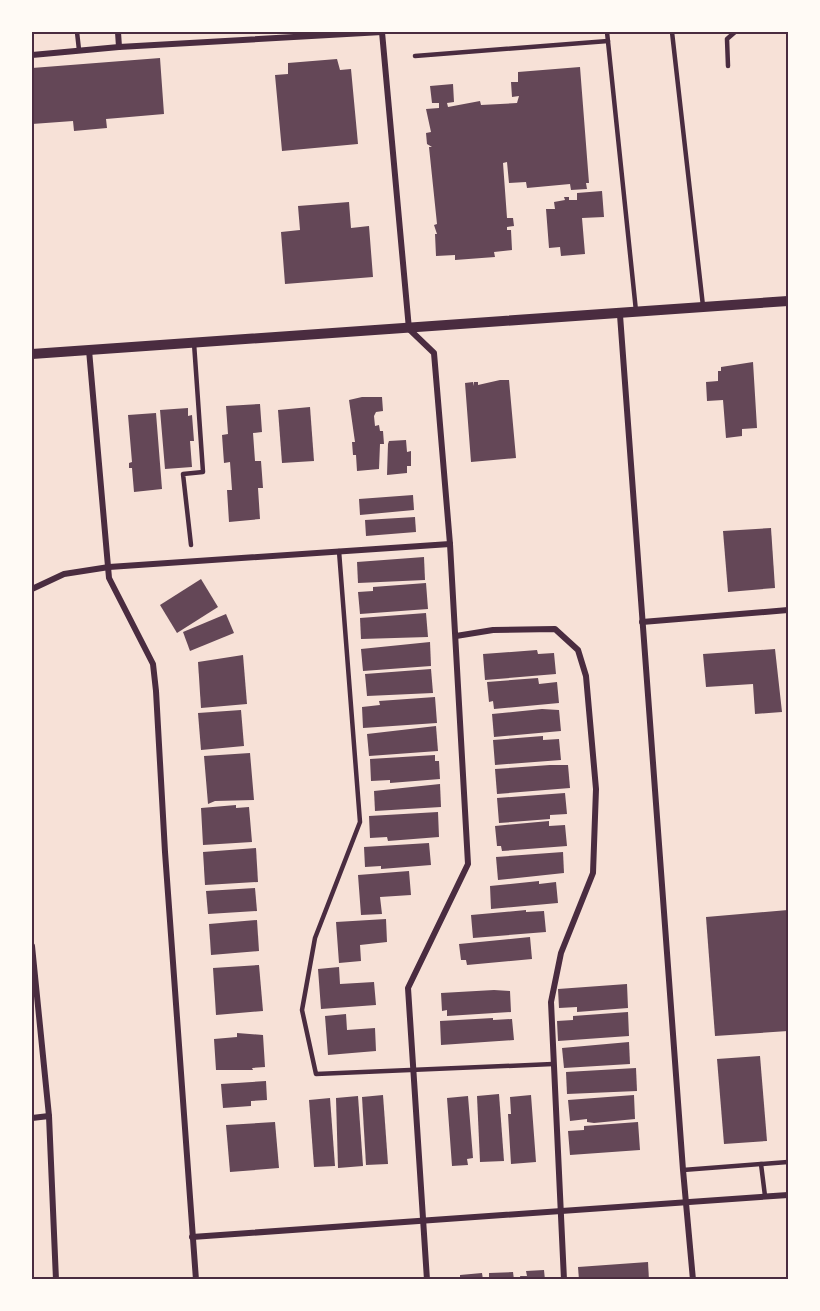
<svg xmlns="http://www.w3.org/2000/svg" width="820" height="1311" font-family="Arial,sans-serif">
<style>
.building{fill:#644757}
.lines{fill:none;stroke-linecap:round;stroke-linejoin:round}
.service{stroke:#4a2c40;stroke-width:4.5}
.minor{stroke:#4a2c40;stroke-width:6}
.tertiary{stroke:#4a2c40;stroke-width:10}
.neatline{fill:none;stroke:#4a2c40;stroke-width:2}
</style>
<rect width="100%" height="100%" fill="#f7e1d7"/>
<g class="building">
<path d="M160,58L164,114L106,119L107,128L74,131L73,121L32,124V68Z"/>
<path d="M337,59L340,70L351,69L358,144L282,151L275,75L288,74V63Z"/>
<path d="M580,67L589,183H586L587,189L571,190L570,184L527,188L526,182L509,183L507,162L503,163L507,218H513L514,226L507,227V230H511L512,250L494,252L495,257L455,260V255L436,256L435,234H437L434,225L437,224L429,147H432L427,144L426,133L431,132L426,109L439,108V103H432L430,86L453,84L454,102L447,103L448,107L480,101L481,105L517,103L519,96L512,97L511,82H518V72Z"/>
<path d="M602,191L604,217L582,218L585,254L561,256L560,247L549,248L546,209H555L554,202L565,200L564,197H569V200H577V193Z"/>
<path d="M349,202L351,228L369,226L373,277L285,284L281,232L300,230L298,206Z"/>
<path d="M753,362L757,428L742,429V436L726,438L723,400L707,401L706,382L718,381V371H721V367Z"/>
<path d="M500,380H509L516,458L471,462L465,383L473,382V386L474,382H478V385Z"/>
<path d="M362,397H382L383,411L376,412L374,416L375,426L379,425L380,431H383L384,444H380L379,469L357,471L356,455H353L352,442H355L349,400Z"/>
<path d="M260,404L262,432L253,433L255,461H261L263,488H258L260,519L229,522L227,490H232L230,462L224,463L222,435L228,434L226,406Z"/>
<path d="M310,407L314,461L282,463L278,410Z"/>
<path d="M188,408V416L192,415L194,441H190L192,467L165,469L160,410Z"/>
<path d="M156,413L162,489L134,492L132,468H129V463L132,462L128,415Z"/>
<path d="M406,440L407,452L411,451V466H407V473L387,475L388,444L389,441Z"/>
<path d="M413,495L414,510L360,515L359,499Z"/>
<path d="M415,517L416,532L366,536L365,520Z"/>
<path d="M771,528L775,588L728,592L723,531Z"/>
<path d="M424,557L425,580L358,583L357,562Z"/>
<path d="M201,579L218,607L177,633L160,605Z"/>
<path d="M426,583L428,609L360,614L358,592L373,591V587Z"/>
<path d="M426,613L428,637L361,639L360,618Z"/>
<path d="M226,614L234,633L190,651L183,632Z"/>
<path d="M430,642L431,666L363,671L361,649Z"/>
<path d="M775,649L782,712L755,714L753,684L706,687L703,654Z"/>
<path d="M537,650L538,654L554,653L556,674L485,680L483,654Z"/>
<path d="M243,655L247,704L201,708L198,662Z"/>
<path d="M431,669L433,693L367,696L365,674Z"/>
<path d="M538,678L539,684L557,682L559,703L494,709L493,701L489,702L487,682Z"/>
<path d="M435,697L437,723L363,728L362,707L380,705L379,701Z"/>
<path d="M542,709L559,710L561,731L494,737L492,714Z"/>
<path d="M241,710L244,746L201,750L198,713Z"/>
<path d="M436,726L438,751L369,756L367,734Z"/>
<path d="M543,736V740L559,739L561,760L495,765L493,740Z"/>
<path d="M250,753L254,800L215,801L208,804L204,756Z"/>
<path d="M435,755V761H439L440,779L390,783V780L371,781L370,759Z"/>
<path d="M550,765H568L570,788L497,794L495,769Z"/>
<path d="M440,784L441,807L375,811L374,791Z"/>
<path d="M565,793L567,814L550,815V819L499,823L497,798Z"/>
<path d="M236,805V808L249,807L252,842L203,845L201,808Z"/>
<path d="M438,812L439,837L388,841L387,837L370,838L369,816Z"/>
<path d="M549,821V826L565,825L567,846L502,851L501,846H497L495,826Z"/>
<path d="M429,843L431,865L381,869V866L365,867L364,847Z"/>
<path d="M256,848L258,882L205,885L203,852Z"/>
<path d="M563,852L564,873L498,880L496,857Z"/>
<path d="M409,871L411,895L380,897L382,914L361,915L358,875Z"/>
<path d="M539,881V884L556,882L558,903L491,909L490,886Z"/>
<path d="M255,888L257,911L208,914L206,891Z"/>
<path d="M526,910V912L544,911L546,932L473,938L471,915Z"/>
<path d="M788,910V1031L715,1036L706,917Z"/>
<path d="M386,919L387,942L360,945L361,961L339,963L336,922Z"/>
<path d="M257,920L259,951L211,955L209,924Z"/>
<path d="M530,937L532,959L467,965L466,960H461L459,944Z"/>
<path d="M259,965L263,1011L216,1015L213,968Z"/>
<path d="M339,967L340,984L374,982L376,1005L321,1009L318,969Z"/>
<path d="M627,984L628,1008L577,1012V1007L559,1008L558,989Z"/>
<path d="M494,990L510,991L511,1012L447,1016V1010L442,1011L441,993Z"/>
<path d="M628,1012L629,1036L558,1041L557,1021L573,1020V1016Z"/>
<path d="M346,1014L347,1030L375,1028L376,1051L328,1055L325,1016Z"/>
<path d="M493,1018V1020L512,1019L514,1040L441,1045L440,1021Z"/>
<path d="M237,1033L263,1035L265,1067L252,1068L253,1070H216L214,1039L237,1037Z"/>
<path d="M629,1042L630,1064L564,1068L562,1048Z"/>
<path d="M760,1056L767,1141L724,1144L717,1059Z"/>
<path d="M636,1068L637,1091L567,1094L566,1072Z"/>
<path d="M266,1081L267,1100L251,1101V1106L223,1108L221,1084Z"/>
<path d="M499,1094L504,1161L480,1162L477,1096Z"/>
<path d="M383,1095L388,1164L366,1165L362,1097Z"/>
<path d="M531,1095L536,1162L511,1164L508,1114H511L510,1097Z"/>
<path d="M634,1095L635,1119L594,1123L587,1122V1119L570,1121L568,1100Z"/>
<path d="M358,1096L363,1166L338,1168L336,1098Z"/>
<path d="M468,1096L473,1158L467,1159L468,1165L452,1166L447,1098Z"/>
<path d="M330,1098L335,1166L314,1167L309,1100Z"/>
<path d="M275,1122L279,1168L230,1172L226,1125Z"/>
<path d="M638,1122L640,1150L570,1155L568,1131L584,1130V1126Z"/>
<path d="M648,1262L649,1280H579L578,1267Z"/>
<path d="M544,1270L545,1280H521L520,1276H527L526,1271Z"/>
<path d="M513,1272L514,1280H489V1273Z"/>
<path d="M482,1273L483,1280H460V1275Z"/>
</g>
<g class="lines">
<g class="service">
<path d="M77,32L79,50"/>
<path d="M607,32L636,311"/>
<path d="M672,32L703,306"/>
<path d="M415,56L608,41"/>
<path d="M728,66L727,39L735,32"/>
<path d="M191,545L183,474L203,472L194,343"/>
<path d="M339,551L360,822L315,938L302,1010L316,1074L553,1064"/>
<path d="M761,1164L765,1196"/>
<path d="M683,1170L788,1162"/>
</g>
<g class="minor">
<path d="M118,32L119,47"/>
<path d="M382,32L409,329L434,353L450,544L468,864L408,988L427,1280"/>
<path d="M32,55L119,47L382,32"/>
<path d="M620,315L683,1170L693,1280"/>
<path d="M89,350L109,578L153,664L156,691L165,852L196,1280"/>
<path d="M32,589L64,574L109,567L450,544"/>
<path d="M642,622L788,610"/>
<path d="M456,636L493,630L555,629L578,650L586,676L596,789L593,873L561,953L551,1002L564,1280"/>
<path d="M32,946L49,1116L56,1280"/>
<path d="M32,1118L49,1116"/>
<path d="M192,1237L788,1195"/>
</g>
<path class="tertiary" d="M32,354L788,301"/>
</g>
<rect width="820" height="1311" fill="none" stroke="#fffaf5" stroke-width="66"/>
<rect x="33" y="33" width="754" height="1245" class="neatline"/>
</svg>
